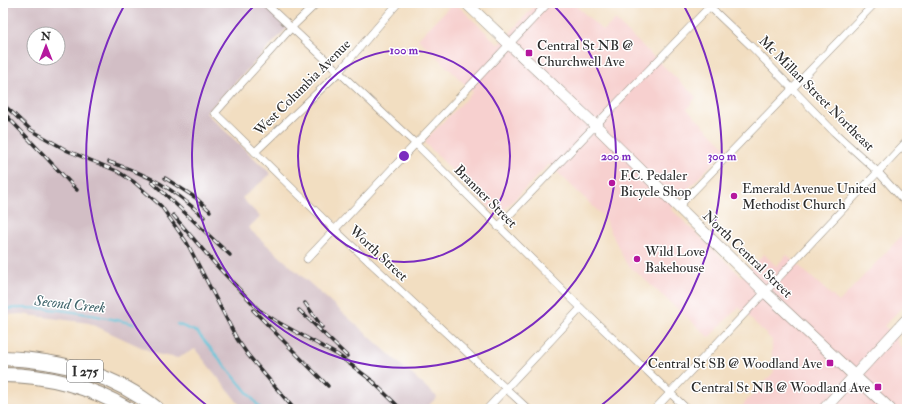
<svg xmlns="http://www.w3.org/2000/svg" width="910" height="412" font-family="'IM FELL Double Pica',serif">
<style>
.built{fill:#f7d0cf}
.industrial{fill:#d2bec5;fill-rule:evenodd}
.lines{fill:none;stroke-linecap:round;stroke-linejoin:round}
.stream{stroke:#5dc5da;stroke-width:2}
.street-casing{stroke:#8e8476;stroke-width:8}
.secondary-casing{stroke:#8e8476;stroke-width:12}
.highway-casing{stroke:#8e8476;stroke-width:16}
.street{stroke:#fff;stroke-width:7}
.secondary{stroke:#fff;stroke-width:11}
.highway{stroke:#fff;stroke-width:14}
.rail-casing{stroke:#2b2b2b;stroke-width:3.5}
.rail{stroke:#fff;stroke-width:2;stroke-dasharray:6;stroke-linecap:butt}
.ring{fill:none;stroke:#7b2cbf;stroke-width:2}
.poi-dot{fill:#b5179e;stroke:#fff;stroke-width:1.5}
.labels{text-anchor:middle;stroke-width:3;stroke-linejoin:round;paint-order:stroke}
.shield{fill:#fff;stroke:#6b6b6b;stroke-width:1}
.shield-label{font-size:13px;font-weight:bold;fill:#2b2b2b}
.poi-label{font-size:14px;fill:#2b2b2b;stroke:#fff;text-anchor:start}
.street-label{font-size:14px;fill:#2b2b2b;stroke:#fff}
.water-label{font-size:15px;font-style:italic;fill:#3c6168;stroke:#fff}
.centre{fill:#7b2cbf;stroke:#fff;stroke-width:2}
.ring-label{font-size:12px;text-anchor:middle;font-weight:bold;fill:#7b2cbf;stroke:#fff;stroke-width:3;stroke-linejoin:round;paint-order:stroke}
</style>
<rect width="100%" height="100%" fill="#fff"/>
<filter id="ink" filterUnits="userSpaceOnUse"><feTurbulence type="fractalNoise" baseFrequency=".025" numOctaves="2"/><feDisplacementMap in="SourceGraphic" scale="8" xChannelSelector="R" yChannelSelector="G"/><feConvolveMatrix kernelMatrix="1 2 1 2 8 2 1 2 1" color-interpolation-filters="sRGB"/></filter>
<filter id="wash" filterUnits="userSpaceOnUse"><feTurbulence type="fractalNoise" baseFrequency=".012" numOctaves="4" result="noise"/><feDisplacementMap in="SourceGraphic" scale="16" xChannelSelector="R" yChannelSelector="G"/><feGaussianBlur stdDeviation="0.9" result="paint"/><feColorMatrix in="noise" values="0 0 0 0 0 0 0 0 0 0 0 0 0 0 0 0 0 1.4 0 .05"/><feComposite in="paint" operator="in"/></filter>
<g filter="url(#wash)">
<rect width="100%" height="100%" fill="#f2dec1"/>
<path class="built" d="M453,3H455L499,45L537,3H573L603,31L615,20L696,97L687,109L725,147V150L670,208L742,277L764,254L776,266L787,255L839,302L907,230V302L884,326L895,335L898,344L907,352V409H739L774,372L772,361V340L739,307L709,337L626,263L603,216L549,164L501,213L496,214L425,143L426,139L473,92L418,39Z"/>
<path class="industrial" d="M3,3H265L289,26L206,113L271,174L242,198L260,217L248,228L437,397L425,409H243L195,349L178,358L156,354L89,323L21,314L3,315ZM34,34H58V58H34Z"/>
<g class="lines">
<g class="stream">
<path d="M3,309C47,305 92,314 134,324"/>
<path d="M177,324L197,332L261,409"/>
</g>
</g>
</g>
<g filter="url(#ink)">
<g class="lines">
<defs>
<g id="street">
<path d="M265,3L416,144L581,308L687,409"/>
<path d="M317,3L292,27L215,113L335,230L528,409"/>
<path d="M706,3L751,46L834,132L878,172L907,204"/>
<path d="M255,152L338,73L398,3"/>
<path d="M678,207L875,3"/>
<path d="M498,227L713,3"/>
<path d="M307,259L548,3"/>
<path d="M487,409L581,308"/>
<path d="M655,409L907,141"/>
</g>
<g id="secondary">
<path d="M466,3L595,125L766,293L890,409"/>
<path d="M824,409L907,319"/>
</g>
<g id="highway">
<path d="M3,358C58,360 114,374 157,409"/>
<path d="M3,375C48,375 89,386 128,409"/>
</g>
</defs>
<use href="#street" class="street-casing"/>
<use href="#secondary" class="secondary-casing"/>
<use href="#highway" class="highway-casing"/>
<use href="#street" class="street"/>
<use href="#secondary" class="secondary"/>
<use href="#highway" class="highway"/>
<defs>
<g id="rail">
<path d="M3,104L31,130L68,151L117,171L134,182L161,206L187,243L237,339L248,355L294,409"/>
<path d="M3,112L77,190"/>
<path d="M109,162C152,176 171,187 204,217"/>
<path d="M165,178L196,198L210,211"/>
<path d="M152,182L230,255"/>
<path d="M173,215L216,265L259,310L276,321L338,355L375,383"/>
<path d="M305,303L322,327"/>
<path d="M253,310L328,386"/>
<path d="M299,310L347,356"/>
<path d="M371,380L401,409"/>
</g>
</defs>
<use href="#rail" class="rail-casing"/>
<use href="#rail" class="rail"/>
</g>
</g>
<g class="ring">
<circle cx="404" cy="156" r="106"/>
<path d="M551 3A212 212 0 1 1 257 3"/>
<path d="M210 408A318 318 0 0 1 125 4M683 4A318 318 0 0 1 598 408"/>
</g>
<g class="poi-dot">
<rect x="525" y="49" width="8" height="8" rx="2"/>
<circle cx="612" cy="183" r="4"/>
<circle cx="734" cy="196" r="4"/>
<circle cx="637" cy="259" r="4"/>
<rect x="826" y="359" width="8" height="8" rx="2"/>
<rect x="874" y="383" width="8" height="8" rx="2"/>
</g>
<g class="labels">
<rect class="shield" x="67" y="360" width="36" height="22" rx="3"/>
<g class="shield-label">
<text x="85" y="376">I 275</text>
</g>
<g class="poi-label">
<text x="537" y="50">Central St NB @<tspan x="537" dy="16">Churchwell Ave</tspan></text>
<text x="620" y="180">F.C. Pedaler<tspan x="620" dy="16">Bicycle Shop</tspan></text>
<text x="742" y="193">Emerald Avenue United<tspan x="742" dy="16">Methodist Church</tspan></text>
<text x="645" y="256">Wild Love<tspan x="645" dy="16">Bakehouse</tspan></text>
<text x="822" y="368" text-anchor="end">Central St SB @ Woodland Ave</text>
<text x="870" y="392" text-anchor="end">Central St NB @ Woodland Ave</text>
</g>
<g class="street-label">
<text transform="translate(302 87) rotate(-45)" y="5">West Columbia Avenue</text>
<text transform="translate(817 93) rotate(45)" y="5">Mc Millan Street Northeast</text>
<text transform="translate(486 196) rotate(45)" y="5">Branner Street</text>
<text transform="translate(379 253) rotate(43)" y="5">Worth Street</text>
<text transform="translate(748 254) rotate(44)" y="5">North Central Street</text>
</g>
<g class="water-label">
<text transform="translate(70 304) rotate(6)" y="5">Second Creek</text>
</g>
</g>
<circle cx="404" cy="156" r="6" class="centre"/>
<g class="ring-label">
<text x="404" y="54">100 m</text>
<text x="616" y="160">200 m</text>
<text x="722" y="160">300 m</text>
</g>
<rect width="910" height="412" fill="none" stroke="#fff" stroke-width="16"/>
<g transform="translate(46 46)"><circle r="19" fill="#ffffff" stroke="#aaaaaa"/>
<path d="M0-3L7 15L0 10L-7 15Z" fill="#b5179e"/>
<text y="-6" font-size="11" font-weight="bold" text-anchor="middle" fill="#2b2b2b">N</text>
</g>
</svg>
